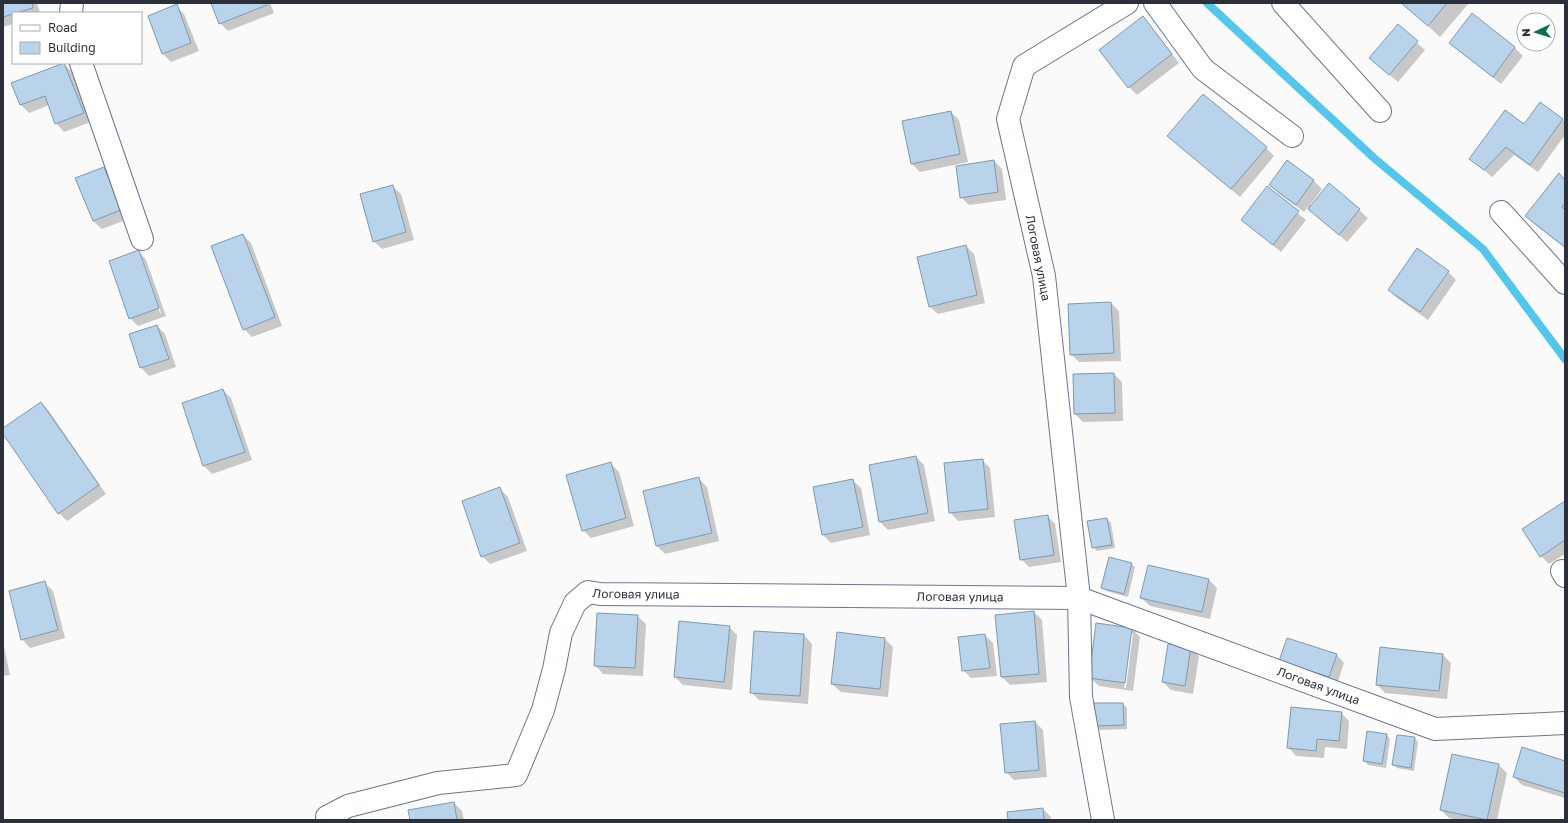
<svg xmlns="http://www.w3.org/2000/svg" width="1568" height="823" font-family="'Golos Text',sans-serif">
<style>
.shadow{fill:#0003;fill-rule:evenodd}
.lines{fill:none;stroke-linecap:round;stroke-linejoin:round}
.stream{stroke:#54c6ec;stroke-width:8}
.building{fill:#b8d3ea;stroke:#7f99af}
.street-casing{stroke:#697690;stroke-width:24}
.street{stroke:#fff;stroke-width:22}
.labels{text-anchor:middle;stroke-width:3;stroke-linejoin:round;paint-order:stroke}
.street-label{font-size:12px;fill:#2b303b;stroke:#fff}
</style>
<rect width="100%" height="100%" fill="#fafafa"/>
<g class="shadow">
<path d="M3,3H37L40,13H13V24L3,27Z"/>
<path d="M213,3H270L274,13L228,31L220,23Z"/>
<path d="M1403,3H1469L1440,37Z"/>
<path d="M176,6L184,14L199,51L171,62L163,54L149,16Z"/>
<path d="M1473,15L1515,48L1523,56L1501,84L1459,51L1450,43Z"/>
<path d="M1143,18L1151,26L1179,63L1137,95L1129,87Z"/>
<path d="M1398,26L1425,50L1398,82L1379,66Z"/>
<path d="M64,64L72,72L91,122L64,132L56,123L49,105L29,113L21,105L13,84Z"/>
<path d="M951,112L959,120L968,162L920,172L912,164L903,122Z"/>
<path d="M1562,119L1565,122V135L1538,172L1514,155L1492,177L1471,159L1525,125Z"/>
<path d="M1177,144L1266,148L1274,156L1240,197Z"/>
<path d="M994,161L1002,169L1006,200L969,205L961,197Z"/>
<path d="M1287,161L1314,181L1322,189L1310,205L1311,206L1330,184L1368,218L1347,242L1308,207L1304,212L1278,193L1270,185Z"/>
<path d="M103,168L112,176L128,219L102,229L93,221L77,178Z"/>
<path d="M1565,180V248L1534,224L1526,216Z"/>
<path d="M392,186L401,194L414,240L382,249L374,241Z"/>
<path d="M1267,188L1306,220L1281,252L1242,220Z"/>
<path d="M243,235L251,243L282,326L252,337L244,329Z"/>
<path d="M966,246L974,254L985,303L938,314L929,306Z"/>
<path d="M138,251L146,260L166,316L138,326L130,318ZM141,260H143L161,313H160Z"/>
<path d="M1448,272L1456,280L1428,320L1397,298L1389,290Z"/>
<path d="M1111,303L1119,311L1121,361L1079,362L1071,354L1069,305Z"/>
<path d="M157,326L165,334L176,367L149,376L141,368L130,335Z"/>
<path d="M1114,374L1122,382L1123,421L1083,422L1075,414Z"/>
<path d="M223,390L231,398L252,460L212,474L204,466Z"/>
<path d="M41,403L49,411L106,494L67,521L59,513L3,432V429Z"/>
<path d="M916,457L924,465L935,521L888,530L880,522L870,466Z"/>
<path d="M982,460L990,468L995,517L958,521L950,512Z"/>
<path d="M611,464L619,472L634,526L591,538L583,530Z"/>
<path d="M699,479L707,487L719,541L665,554L657,546Z"/>
<path d="M852,480L861,488L870,535L831,543L823,535L814,488Z"/>
<path d="M500,489L508,497L527,551L490,564L482,556Z"/>
<path d="M1565,502V554L1549,564L1541,556Z"/>
<path d="M1047,516L1055,524L1061,562L1029,567L1021,559Z"/>
<path d="M1107,519L1111,523L1115,548L1097,551L1093,547Z"/>
<path d="M1131,564L1135,567L1128,597L1106,591L1102,587Z"/>
<path d="M1209,580L1217,588L1210,619L1150,606L1141,598Z"/>
<path d="M45,583L53,591L65,638L30,648L22,639Z"/>
<path d="M1034,612L1042,620L1047,682L1010,685L1002,677Z"/>
<path d="M637,616L646,624L643,676L603,674L595,665Z"/>
<path d="M729,627L737,635L732,690L683,685L675,677Z"/>
<path d="M1132,629L1140,637L1133,691L1099,686L1090,678ZM1131,634H1133L1126,688H1124Z"/>
<path d="M755,632L804,635L812,644L808,704L759,700L751,692Z"/>
<path d="M985,635L993,643L997,676L971,678L963,670Z"/>
<path d="M885,639L893,647L888,697L841,692L832,684Z"/>
<path d="M3,642L10,675L3,676Z"/>
<path d="M1190,648L1199,656L1193,694L1171,690L1163,682Z"/>
<path d="M1381,649L1443,655L1451,663L1447,699L1385,693L1377,685Z"/>
<path d="M1336,654L1344,663L1337,684L1288,669Z"/>
<path d="M1123,704L1127,708V729L1100,730L1096,726Z"/>
<path d="M1341,713L1349,721L1347,749L1325,747L1324,758L1296,756L1288,747Z"/>
<path d="M1035,722L1043,730L1047,777L1014,780L1006,772Z"/>
<path d="M1387,735L1390,739L1386,768L1368,765L1364,761Z"/>
<path d="M1414,738L1418,742L1414,771L1397,768L1393,764Z"/>
<path d="M1565,762V798L1522,785L1514,777Z"/>
<path d="M1499,765L1507,773L1497,820H1457L1449,818L1441,810Z"/>
<path d="M454,803L462,811L464,820H411Z"/>
<path d="M1043,809L1051,817V820H1009Z"/>
</g>
<g class="lines">
<path class="stream" d="M1207,3L1374,158L1483,249L1565,359"/>
</g>
<g class="building">
<path d="M3,3H32L33,8L3,17Z"/>
<path d="M211,3H266L267,5L219,24Z"/>
<path d="M1401,3H1447L1428,26Z"/>
<path d="M177,4L191,43L162,54L148,16Z"/>
<path d="M1472,13L1515,47L1493,77L1449,43Z"/>
<path d="M1143,16L1172,54L1128,88L1099,50Z"/>
<path d="M1398,24L1418,41L1389,75L1369,58Z"/>
<path d="M64,63L84,113L55,124L45,96L20,105L11,83Z"/>
<path d="M1203,94L1267,147L1231,189L1167,136Z"/>
<path d="M1540,102L1563,119L1530,165L1506,147L1484,170L1469,159L1505,110L1524,124Z"/>
<path d="M951,111L960,154L911,164L902,121Z"/>
<path d="M994,160L998,192L960,198L956,166Z"/>
<path d="M1287,160L1314,180L1296,205L1269,185Z"/>
<path d="M104,167L121,210L93,221L75,178Z"/>
<path d="M1559,173L1565,180V203L1562,207L1565,210V247L1525,216Z"/>
<path d="M1329,183L1360,209L1339,235L1308,209Z"/>
<path d="M393,185L406,232L373,242L360,194Z"/>
<path d="M1267,186L1299,211L1273,245L1241,220Z"/>
<path d="M243,234L275,317L243,330L211,246Z"/>
<path d="M966,245L977,295L929,307L917,257Z"/>
<path d="M1417,248L1449,271L1420,312L1388,290Z"/>
<path d="M139,250L159,308L129,319L109,261Z"/>
<path d="M1111,302L1114,353L1070,355L1068,304Z"/>
<path d="M157,325L169,359L140,368L129,334Z"/>
<path d="M1114,373L1115,413L1074,414L1073,374Z"/>
<path d="M223,389L245,452L203,466L182,403Z"/>
<path d="M41,402L99,485L58,514L3,434V428Z"/>
<path d="M916,456L928,513L879,522L869,465Z"/>
<path d="M983,459L988,509L949,513L944,463Z"/>
<path d="M611,462L626,518L582,531L566,475Z"/>
<path d="M699,477L712,533L656,546L643,491Z"/>
<path d="M853,479L863,527L822,535L813,487Z"/>
<path d="M500,487L520,543L481,557L462,501Z"/>
<path d="M1565,501V540L1540,557L1522,529Z"/>
<path d="M1048,515L1054,555L1020,560L1014,520Z"/>
<path d="M1107,518L1112,545L1092,548L1087,521Z"/>
<path d="M1109,557L1132,563L1124,594L1101,588Z"/>
<path d="M1148,565L1209,579L1202,612L1140,598Z"/>
<path d="M45,581L58,630L21,640L9,591Z"/>
<path d="M1034,611L1039,674L1001,677L995,615Z"/>
<path d="M597,613L638,615L635,668L594,666Z"/>
<path d="M679,621L730,626L724,682L674,677Z"/>
<path d="M1096,623L1132,628L1125,683L1089,678Z"/>
<path d="M754,631L804,634L800,696L750,693Z"/>
<path d="M837,632L885,638L880,689L831,684Z"/>
<path d="M985,634L990,668L962,671L958,637Z"/>
<path d="M1287,638L1337,654L1329,677L1279,661Z"/>
<path d="M1168,644L1191,647L1185,686L1162,682Z"/>
<path d="M1380,647L1443,654L1439,691L1376,685Z"/>
<path d="M1094,703H1123L1124,725L1095,726Z"/>
<path d="M1291,707L1342,712L1339,741L1317,739L1316,751L1287,748Z"/>
<path d="M1035,721L1039,770L1005,773L1000,724Z"/>
<path d="M1367,731L1387,734L1382,764L1363,761Z"/>
<path d="M1397,735L1415,737L1411,768L1392,765Z"/>
<path d="M1522,747L1565,761V793L1513,777Z"/>
<path d="M1452,754L1499,764L1487,820L1440,810Z"/>
<path d="M454,802L457,820H410L408,810Z"/>
<path d="M1043,808L1044,820H1008L1007,812Z"/>
</g>
<g class="lines">
<defs>
<g id="street">
<path d="M1155,3L1203,69L1292,136"/>
<path d="M1283,3L1380,111"/>
<path d="M71,13L72,3"/>
<path d="M81,63L142,239"/>
<path d="M1501,212L1565,283"/>
<path d="M1562,571L1565,576"/>
<path id="s1" d="M327,820V817L348,806L438,783L516,775L543,710L554,669L561,633L575,603L588,592L600,594L1079,598L1435,729L1565,723"/>
<path d="M1103,820L1081,697L1079,598L1044,276L1008,119L1024,66L1127,3"/>
</g>
</defs>
<use href="#street" class="street-casing"/>
<use href="#street" class="street"/>
</g>
<g class="labels">
<g class="street-label">
<text transform="translate(1038 258) rotate(79)" y="4">Логовая улица</text>
<text dy="4" stroke="none"><textPath href="#s1" startOffset="446">Логовая улица</textPath></text>
<text dy="4" stroke="none"><textPath href="#s1" startOffset="770">Логовая улица</textPath></text>
<text dy="4" stroke="none"><textPath href="#s1" startOffset="1144">Логовая улица</textPath></text>
</g>
</g>
<rect width="1568" height="823" fill="none" stroke="#2b303b" stroke-width="8"/>
<rect x="12" y="12" width="130" height="52" fill="#ffffff" stroke="#aaacb1"/>
<rect x="20" y="25" width="20" height="6" fill="#ffffff" stroke="#aaacb1"/>
<text x="48" y="32" font-size="12" fill="#2b303b">Road</text>
<rect x="20" y="42" width="20" height="12" fill="#b8d3ea" stroke="#aaacb1"/>
<text x="48" y="52" font-size="12" fill="#2b303b">Building</text>
<g transform="translate(1536 32) rotate(266)"><circle r="19" fill="#ffffff" stroke="#aaacb1"/>
<path d="M0-3L7 15L0 10L-7 15Z" fill="#05724b"/>
<text y="-6" font-size="11" font-weight="bold" text-anchor="middle" fill="#2b303b">N</text>
</g>
</svg>
